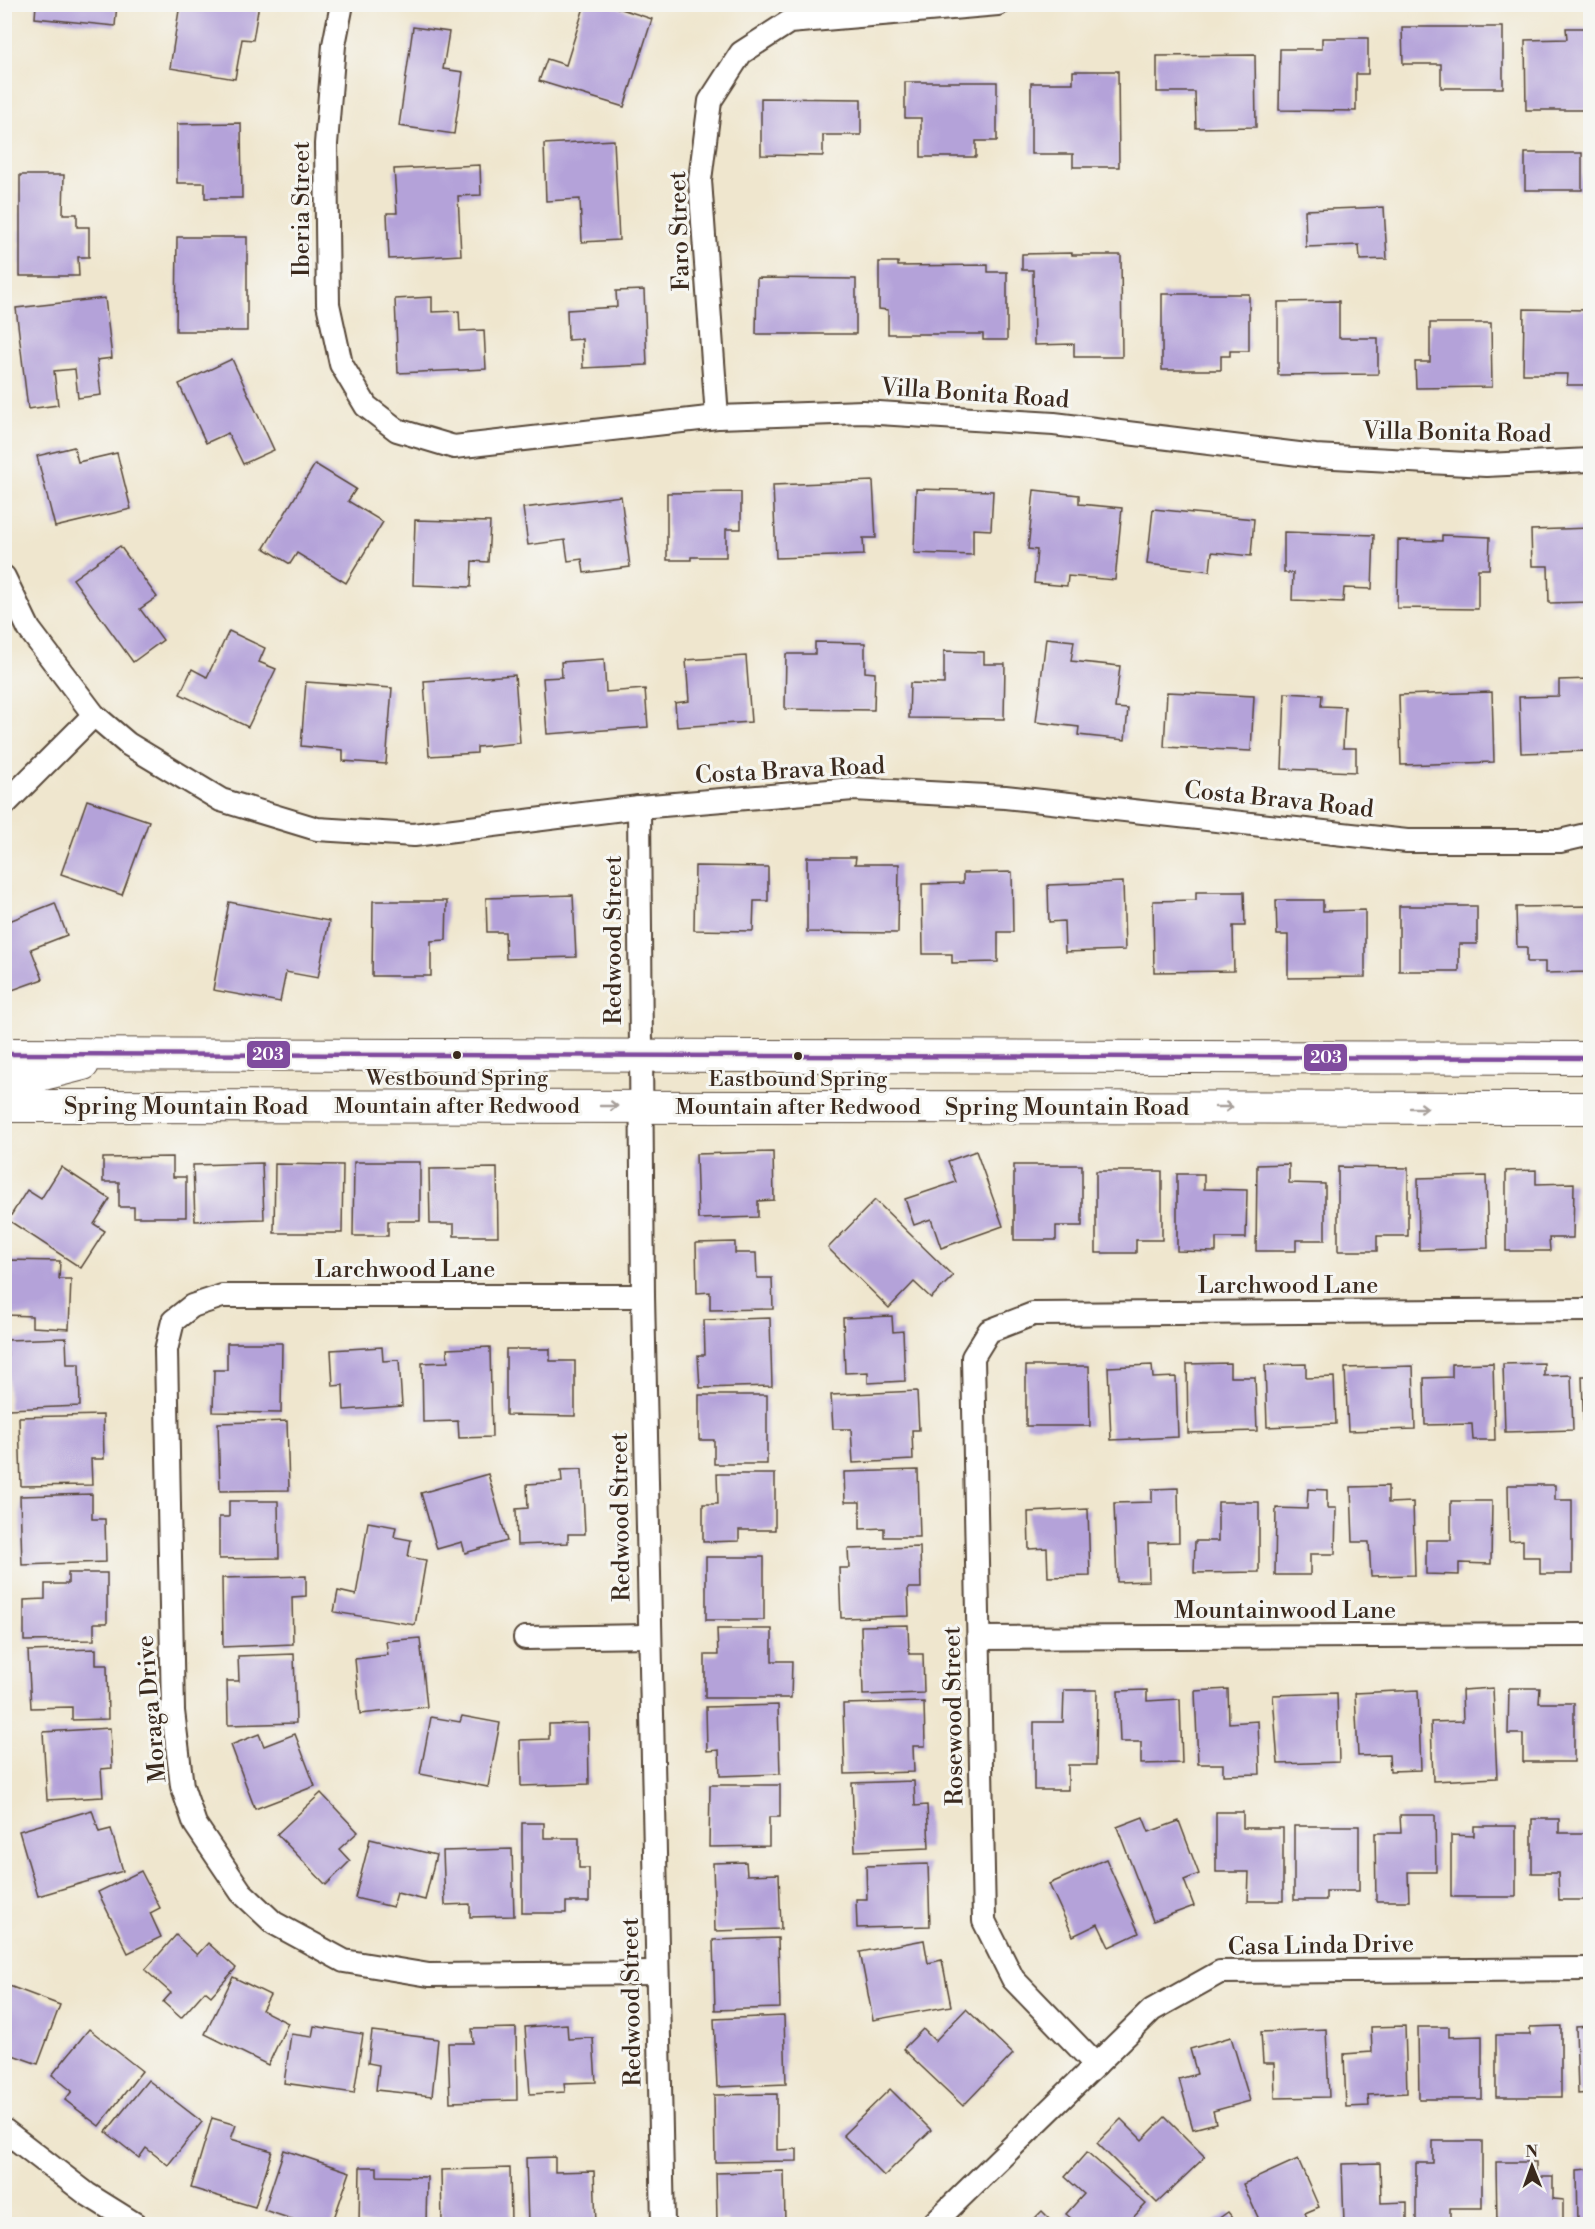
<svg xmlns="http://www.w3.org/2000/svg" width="1595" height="2229" font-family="'Libre Bodoni',serif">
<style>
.building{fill:#b4a2d9}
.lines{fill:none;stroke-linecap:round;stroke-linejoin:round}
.minor-casing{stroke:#564638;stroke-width:26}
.secondary-casing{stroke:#564638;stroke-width:34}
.minor{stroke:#fff;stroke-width:22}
.secondary{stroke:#fff;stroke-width:32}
.bus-1-casing{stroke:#f6f6f2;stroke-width:9}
.bus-1{stroke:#804c9e;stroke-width:4.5}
.oneway{stroke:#a79f9a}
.bus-dot{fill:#3b2a1e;stroke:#f6f6f2;stroke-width:2}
.labels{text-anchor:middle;stroke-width:6;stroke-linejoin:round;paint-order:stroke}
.bus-label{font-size:22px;fill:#3b2a1e;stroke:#f6f6f2}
.street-label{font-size:24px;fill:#3b2a1e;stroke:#f6f6f2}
.line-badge{stroke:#f6f6f2;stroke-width:2}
.badge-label{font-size:16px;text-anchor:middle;font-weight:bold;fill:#fff}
</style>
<rect width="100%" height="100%" fill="#f6f6f2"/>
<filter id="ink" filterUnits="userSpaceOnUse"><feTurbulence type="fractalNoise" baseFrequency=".0167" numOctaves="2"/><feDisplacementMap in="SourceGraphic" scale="12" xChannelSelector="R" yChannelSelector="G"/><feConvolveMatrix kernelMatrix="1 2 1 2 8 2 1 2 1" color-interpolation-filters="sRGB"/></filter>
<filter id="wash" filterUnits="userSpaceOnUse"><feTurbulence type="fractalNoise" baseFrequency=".008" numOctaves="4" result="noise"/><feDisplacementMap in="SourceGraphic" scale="24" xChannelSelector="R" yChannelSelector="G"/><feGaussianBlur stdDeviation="1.35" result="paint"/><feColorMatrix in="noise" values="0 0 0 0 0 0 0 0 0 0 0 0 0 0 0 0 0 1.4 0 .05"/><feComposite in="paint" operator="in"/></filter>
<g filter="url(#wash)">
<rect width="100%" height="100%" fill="#efe6ce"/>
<g id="blocks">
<g class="building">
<path d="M36,4H117L115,26L35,18Z"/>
<path d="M180,4H259L253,40L242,39L235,79L170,68Z"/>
<path d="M585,4H606L652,19L624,107L539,81L547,59L566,65Z"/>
<path d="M413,27L449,32L443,69L463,72L454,134L399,126Z"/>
<path d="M1402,27H1503V88H1441V64H1403Z"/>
<path d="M1566,28H1590V110H1526L1525,40L1567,39Z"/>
<path d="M1322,38H1368V74H1356V111L1279,110L1280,49H1322Z"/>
<path d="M1255,55L1256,127L1196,128L1195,92H1157V56Z"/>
<path d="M1073,71H1118L1119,167H1073V154H1031V83H1073Z"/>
<path d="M905,82H997V141H976V157H921V118H905Z"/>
<path d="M761,98L861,99V135H823V156L761,155Z"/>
<path d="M241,123L242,198H205V183H177V124Z"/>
<path d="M614,140L619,240L582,242L580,199L546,201L544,144Z"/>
<rect x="1525" y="153" width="57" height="37"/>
<path d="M480,165L481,195L458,196L461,255L389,259L387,213H397L394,169Z"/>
<path d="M20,175H64L63,214H77V227H89V257H78L79,276H20Z"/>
<path d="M1384,207L1387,259L1360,260L1359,245L1306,247L1305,210Z"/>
<path d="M177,237H247V331H176Z"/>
<path d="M1072,253V255H1121L1122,357H1074V344L1034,345L1033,270H1022V254Z"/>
<path d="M879,262H898V266L988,265V272H1007V340H983V334H888V310L879,309Z"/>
<path d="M757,278L856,279V334H756Z"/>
<path d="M644,290L647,365L583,368L582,339L568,340L567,310L617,307L616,291Z"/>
<path d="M1162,294H1249V351H1230V356H1221V370H1162Z"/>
<path d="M432,297V312L459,311L460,331L484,330L486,369L398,373L395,299Z"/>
<path d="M105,298L112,358L97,360L101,395L78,398L75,369L54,371L58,405L28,409L16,308Z"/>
<path d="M1339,301V338H1378V374L1278,375V302Z"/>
<path d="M1524,309L1590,310V385H1567L1568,374H1523Z"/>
<path d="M1430,323H1491L1492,387L1416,388L1415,362H1430Z"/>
<path d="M232,359L274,450L243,464L228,433L206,443L179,384Z"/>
<path d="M74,447L78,462L117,453L131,509L55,527L37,456Z"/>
<path d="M315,464L356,489L348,501L383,522L346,583L297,553L290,564L264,548Z"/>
<path d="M873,481L876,538H863L864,555L776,558L773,485Z"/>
<path d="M916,489L993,491L991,530L973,529V555L914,553Z"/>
<path d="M1034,490L1079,495V504L1122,508L1115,580L1068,576L1067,586L1034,583L1037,550L1028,549Z"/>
<path d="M741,492V529H726V557H691V560H667V493Z"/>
<path d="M621,496L630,567L584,573L582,559L568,561L565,540L528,545L523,508Z"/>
<path d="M1153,509L1254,519L1251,556L1212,552L1210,571L1147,564Z"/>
<path d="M415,520L490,522L488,562L472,561L471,587L413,585Z"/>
<path d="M1590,528V602L1549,603L1548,566H1532L1531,530Z"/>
<path d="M1284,532L1374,535L1372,589L1344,588L1343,602L1292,600L1293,573H1284Z"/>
<path d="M1442,535L1490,537L1489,569H1478V609L1397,608L1398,540L1442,541Z"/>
<path d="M120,546L157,597L140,609L163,640L133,662L73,579Z"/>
<path d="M229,631L265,648L259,662L276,669L248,727L180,694L192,669L207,677Z"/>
<path d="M1046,638L1074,641L1071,661L1120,666L1115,708L1128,709L1125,740L1078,735L1079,727L1036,722Z"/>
<path d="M815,642L865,643V672L875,673L874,710L785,709L786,654H815Z"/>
<path d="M944,651L984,652V664H1005L1004,719L909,718L910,683L944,684Z"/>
<path d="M746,656L751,722L677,727L675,703L689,701L686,660Z"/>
<path d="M604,659L606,692L645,689L648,727L547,734L543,678L562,677L561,662Z"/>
<path d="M515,675L520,743L477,747V753L429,756L424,681Z"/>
<path d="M1590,679V751L1521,753L1519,697L1559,696V680Z"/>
<path d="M306,682L392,688L386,764L343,761V750L301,746Z"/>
<path d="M1167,692L1254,696L1251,751L1164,747Z"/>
<path d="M1492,692L1494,762L1401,765L1399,695Z"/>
<path d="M1285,693L1322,695L1321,706L1345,707L1343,748H1356V772L1282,769Z"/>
<path d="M87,800L149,821L122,895L61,874Z"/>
<path d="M807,857H856L855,864H899L898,933L807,932Z"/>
<path d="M695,866L768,867V901H754L753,931L694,930Z"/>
<path d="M1012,872L1013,932H998V962L952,963V954H923L922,884L963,883V873Z"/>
<path d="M1123,882L1125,950L1065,952L1064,921L1049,922L1048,885Z"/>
<path d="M1196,892H1244L1245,926H1233L1234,971L1154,972L1153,901L1196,900Z"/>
<path d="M573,895L576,957L506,959L505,932H487L486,898Z"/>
<path d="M1276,900H1323V911L1365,910V977L1288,978V935H1277Z"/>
<path d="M373,901H447L446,940L431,941V976H372Z"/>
<path d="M229,902L329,921L318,978L286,972L280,1002L213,990Z"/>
<path d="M55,903L67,935L31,949L43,979L4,993V923Z"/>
<path d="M1399,906H1477V944H1459V971H1399Z"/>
<path d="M1590,906V972L1545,973V962H1527V947H1517L1516,907Z"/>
<path d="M976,1151L1003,1226L941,1248L931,1219L914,1225L905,1199L956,1182L948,1161Z"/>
<path d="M773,1152L774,1200L758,1201V1217L698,1219L696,1154Z"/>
<path d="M173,1157V1177H186V1217H134V1207H119V1182H103V1158Z"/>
<path d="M354,1162H420V1221H388V1236H353Z"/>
<path d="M262,1163L264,1219L195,1221L193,1165Z"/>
<path d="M275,1164L343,1165L342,1233H274Z"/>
<path d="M1289,1164V1183L1325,1184V1240H1296V1251H1256L1257,1165Z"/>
<path d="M1014,1165H1082V1226H1056V1240H1014Z"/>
<path d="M61,1167L110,1199L94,1224L105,1231L81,1268L8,1220L27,1190L41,1199Z"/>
<path d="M1338,1167L1408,1168V1236H1377V1251H1338Z"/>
<path d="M497,1168L498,1236H454V1224H430L429,1169Z"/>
<path d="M1536,1170V1184L1574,1183L1573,1238H1549L1550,1251H1506V1171Z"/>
<path d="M1096,1171H1162V1240H1136V1253H1096Z"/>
<path d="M1177,1174H1204V1189L1247,1190L1246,1238H1216V1252L1177,1251Z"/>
<path d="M1486,1176L1488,1248L1419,1250L1418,1178Z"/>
<path d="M875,1200L953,1276L931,1298L914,1282L889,1308L828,1248Z"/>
<path d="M735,1242V1253H756L757,1278H772L773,1309L710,1310V1292L697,1293L696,1243Z"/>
<path d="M4,1260L60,1261L59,1279H71L69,1329L32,1327V1316L7,1315L8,1295H4Z"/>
<path d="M892,1316L893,1332L903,1331L905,1381L868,1383V1372L845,1373L843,1318Z"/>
<path d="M770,1318L772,1386L700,1388L698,1355H705L704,1320Z"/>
<path d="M66,1338L67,1364H79L80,1406L9,1409L7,1340Z"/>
<path d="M227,1343H282L281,1413L213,1412L214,1370H227Z"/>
<path d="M382,1347L383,1361L399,1360L402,1406L344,1410L343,1385L333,1386L331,1350Z"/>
<path d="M490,1347L492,1437L459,1438L458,1421L423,1422L422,1363L448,1362L447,1349Z"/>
<path d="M506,1349H550V1361H575V1416L506,1415Z"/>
<path d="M1230,1363V1377H1255L1257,1431L1188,1433L1187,1364Z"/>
<path d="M1493,1363L1495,1440H1473L1472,1424L1425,1425L1424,1378L1452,1377V1364Z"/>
<path d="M1544,1363V1376L1571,1375L1573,1430L1505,1432L1503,1364Z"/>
<path d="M1306,1364V1378L1334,1377L1336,1424L1267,1427L1265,1365Z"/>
<path d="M1152,1365L1153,1378L1176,1377L1178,1437L1111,1440L1108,1367Z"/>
<path d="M1026,1366H1089L1090,1426H1026Z"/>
<path d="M1413,1366L1415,1429L1348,1431L1345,1368Z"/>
<path d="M1582,1376H1590V1437H1584Z"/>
<path d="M917,1391L919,1430H912L913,1460L853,1463L851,1429H833L831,1395Z"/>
<path d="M699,1395H767V1464H714V1440H699Z"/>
<path d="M103,1415L104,1459H91L92,1485L21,1486L19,1417Z"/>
<path d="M287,1421L289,1490L220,1491L218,1423Z"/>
<path d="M582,1469L585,1534H568V1543L517,1545L516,1509L528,1508L527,1484L562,1482L561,1470Z"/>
<path d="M918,1470L920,1537H884V1528L860,1529V1502H845L844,1472Z"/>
<path d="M488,1474L507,1541L465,1553L462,1542L437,1549L421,1493Z"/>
<path d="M717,1474H775V1530H739V1541L703,1542V1504H718Z"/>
<path d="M1508,1485H1555V1500H1572V1574H1540V1557H1523V1540L1509,1541Z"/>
<path d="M1388,1486V1503L1413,1502L1415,1575L1371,1576L1369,1542H1353L1351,1487Z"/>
<path d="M1178,1488L1179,1542L1148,1543L1149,1581L1117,1582L1114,1503L1152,1502V1489Z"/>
<path d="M1308,1489L1327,1490V1508H1336L1335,1554H1310V1575H1275L1276,1508L1307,1509Z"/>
<path d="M92,1494V1519H105L106,1562L22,1565L20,1496Z"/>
<path d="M229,1501H278L279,1558L219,1559V1517H229Z"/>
<path d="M1451,1501H1492L1491,1564L1459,1563V1575L1426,1574V1540H1451Z"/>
<path d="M1218,1502H1259V1572L1194,1573L1195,1541H1218Z"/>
<path d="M1088,1509L1090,1576L1048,1577L1047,1548L1029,1549L1028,1512Z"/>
<rect x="1588" y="1520" width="2" height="49"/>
<path d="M368,1522L396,1527L394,1537L411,1540L408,1557L426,1560L415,1625L334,1612L338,1591L356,1595Z"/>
<path d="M920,1547L921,1588H908L909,1616L841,1618L839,1568H849L848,1549Z"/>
<rect x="706" y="1557" width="58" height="63"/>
<path d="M68,1573H107V1623H94V1640L24,1641V1600L45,1599V1584H68Z"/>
<path d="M306,1576V1596L292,1597L293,1644L223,1647L222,1578Z"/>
<path d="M908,1625L909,1654H923L924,1693L863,1695L861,1626Z"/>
<path d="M717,1629H772V1661H792L791,1698H705V1655H718Z"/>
<path d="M420,1638L427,1707L360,1714L355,1659L388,1655L386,1641Z"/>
<path d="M96,1649V1665H107L108,1719L72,1720V1707L31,1708L28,1651Z"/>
<path d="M294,1654L296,1723L228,1725L227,1681H239L238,1656Z"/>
<path d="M1493,1688L1497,1778L1433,1781L1431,1722L1463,1721L1462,1690Z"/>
<path d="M1509,1688H1540L1539,1703H1574V1762H1523V1734H1508Z"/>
<path d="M1228,1689L1229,1723L1258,1721L1260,1774L1223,1775V1764H1198L1195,1691Z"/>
<path d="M1064,1690H1097L1096,1765H1068V1790H1034V1722H1063Z"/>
<path d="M1147,1690V1701L1180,1699L1182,1763L1141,1764V1742H1120L1118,1691Z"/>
<path d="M1418,1690L1421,1770L1390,1771L1389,1755L1358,1756L1355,1693Z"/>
<path d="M1337,1693L1339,1762L1278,1764L1273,1695Z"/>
<path d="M924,1702L925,1746H913L914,1772L845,1774L843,1704Z"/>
<path d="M778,1705L780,1774L720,1776L719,1750L707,1751L706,1707Z"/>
<path d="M462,1716L500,1723L488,1787L420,1774L431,1717L460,1722Z"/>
<path d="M588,1723L589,1784L521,1786L520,1740L549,1739V1724Z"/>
<path d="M110,1728L112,1768L101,1769L103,1797L47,1800L43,1732Z"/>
<path d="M259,1734L264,1746L295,1734L315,1786L255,1809L231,1745Z"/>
<path d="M914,1781L915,1806L927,1805L929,1848L855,1851L852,1783Z"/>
<path d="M710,1785H780V1817H769V1846L709,1847Z"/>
<path d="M321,1793L358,1832L339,1849L350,1861L326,1885L277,1834Z"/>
<path d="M92,1810L99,1832L111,1829L123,1871L38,1896L19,1831Z"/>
<path d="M1216,1812H1243V1828H1283V1901H1248L1249,1872H1216Z"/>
<path d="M1400,1815H1435L1436,1872H1408L1409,1901H1376L1375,1833H1401Z"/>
<path d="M1143,1817L1149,1832L1179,1821L1199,1874L1184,1880L1194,1906L1153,1921L1117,1827Z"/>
<path d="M1532,1819H1559V1833H1590V1900H1559L1558,1873H1532Z"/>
<path d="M522,1823H544V1838H579V1868H589V1902H566V1913H522Z"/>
<path d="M1294,1826H1359V1891H1326V1900H1294Z"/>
<path d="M1474,1826H1516V1897H1451V1835L1474,1836Z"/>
<path d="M370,1839L436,1855L425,1900L397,1893L393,1907L355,1898Z"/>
<path d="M512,1849L514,1916L470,1917V1904L445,1905L443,1851Z"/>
<path d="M1106,1859L1139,1933L1109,1947L1098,1924L1073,1936L1049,1884Z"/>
<path d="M746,1862L747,1875L779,1874L781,1929L715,1931L713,1863Z"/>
<path d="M928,1864L930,1926L857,1928L856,1899H867L866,1866Z"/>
<path d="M141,1871L160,1908L150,1913L161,1937L128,1953L98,1892Z"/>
<path d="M176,1935L197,1955L208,1943L236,1968L211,1996L205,1991L181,2018L163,2002L171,1993L145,1970Z"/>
<path d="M778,1938L780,2008L715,2010L713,1940Z"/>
<path d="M924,1940L928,1963L942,1960L951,2006L873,2020L860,1952Z"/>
<path d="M233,1977L270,1995L262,2010L288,2023L268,2065L205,2034Z"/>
<path d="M4,1984L60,2005L38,2064L4,2052Z"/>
<path d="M966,2009L1013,2054L963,2106L903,2049L923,2029L935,2041Z"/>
<path d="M784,2016L786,2084L717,2087L714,2019Z"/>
<path d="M567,2024L568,2039L593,2038L596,2082L564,2083L565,2092L530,2094L525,2027Z"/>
<path d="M314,2026L363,2034L354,2093L284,2083L291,2034L312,2037Z"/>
<path d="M1405,2026L1407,2093L1368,2095L1369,2106L1346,2107L1344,2054L1372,2052L1371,2027Z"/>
<path d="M1561,2026V2097H1496V2035H1530V2027Z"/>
<path d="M1590,2026V2093L1578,2094L1576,2027Z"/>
<path d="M1418,2027H1449V2037L1482,2036V2099H1419Z"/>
<path d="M516,2028L517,2100L450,2102L448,2043H473L472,2029Z"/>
<path d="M89,2029L142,2071L99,2126L65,2100L72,2091L52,2075Z"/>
<path d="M1326,2029L1329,2097L1275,2098L1274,2063H1263L1261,2032Z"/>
<path d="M372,2031L438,2039L432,2096L376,2090L379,2065L368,2063Z"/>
<path d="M1231,2037L1250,2101L1213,2111L1216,2123L1193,2129L1179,2079L1197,2074L1190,2049Z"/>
<path d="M148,2080L202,2122L168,2165L146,2148L139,2158L106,2132Z"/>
<path d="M890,2089L931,2130L884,2176L843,2135Z"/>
<path d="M777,2094V2150L797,2149V2161L715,2162L714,2095Z"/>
<path d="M1165,2117L1205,2157L1157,2203L1097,2143L1121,2119L1142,2140Z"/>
<path d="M212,2118L236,2125L231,2139L272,2151L255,2207L191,2188Z"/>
<path d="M1433,2141H1482V2208H1450V2224H1416V2163H1433Z"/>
<path d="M284,2150L350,2172L332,2224H307L264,2210Z"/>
<path d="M1087,2152L1146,2204L1127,2224H1078L1066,2214L1084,2194L1065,2177Z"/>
<path d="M555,2157V2172L594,2171L596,2224H528L526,2158Z"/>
<path d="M1298,2159L1319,2207L1305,2213L1310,2224H1261L1243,2184Z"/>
<path d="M1496,2162H1536V2177H1553V2199L1563,2200V2224H1497Z"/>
<path d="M1380,2163L1381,2203L1407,2202V2224H1344L1342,2164Z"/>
<path d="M360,2167H377V2176L427,2177L426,2224H359Z"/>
<path d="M510,2168L511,2224H442L441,2170Z"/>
<path d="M1590,2169V2224H1578L1577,2170Z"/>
<path d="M784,2171L785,2224H727V2220H717L716,2173Z"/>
<path d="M1042,2211L1055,2224H1029Z"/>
<path d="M1228,2212L1238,2224H1211Z"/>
</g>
</g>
</g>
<g filter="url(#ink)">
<use href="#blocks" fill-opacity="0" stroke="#564638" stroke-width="1.5"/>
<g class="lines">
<defs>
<g id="minor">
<path d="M342,4L334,45L326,144L328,304L341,364L366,406L397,430L454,447L717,417L863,412L1054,424L1315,456L1486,465L1590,460"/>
<path d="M717,417L700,180L710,101L741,53L789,22L998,4"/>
<path d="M4,577L29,629L94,715L128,744L221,800L317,829L414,835L639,807L853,789L1005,797L1407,841H1560L1590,834"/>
<path d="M4,805L94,715"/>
<path d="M639,807L643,1296L663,2224"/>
<path d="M643,1296H222L192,1306L173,1321L166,1350L173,1711L182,1786L195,1824L241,1892L274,1923L344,1961L429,1975L657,1973"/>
<path d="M525,1638L650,1636"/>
<path d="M979,1638L1590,1635"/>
<path d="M1096,2065L1013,1979L984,1921L973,1357L989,1331L1033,1314L1590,1310"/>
<path d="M4,2130L87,2194L135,2224"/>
<path d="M933,2224L1152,2010L1220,1972L1590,1969"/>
</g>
<g id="secondary">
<path d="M4,1054L1590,1058"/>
<path d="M4,1084L83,1064"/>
<path d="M4,1106L1590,1108"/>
</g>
</defs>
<use href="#minor" class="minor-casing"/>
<use href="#secondary" class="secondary-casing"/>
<use href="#minor" class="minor"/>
<use href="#secondary" class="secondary"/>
<defs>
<path id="bus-1" d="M4,1054L1590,1058"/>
</defs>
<use href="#bus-1" class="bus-1-casing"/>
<use href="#bus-1" class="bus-1"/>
</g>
<defs><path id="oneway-shaft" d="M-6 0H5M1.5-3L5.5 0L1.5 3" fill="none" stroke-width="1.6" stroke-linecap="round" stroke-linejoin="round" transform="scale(1.5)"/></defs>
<g class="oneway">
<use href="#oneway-shaft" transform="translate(609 1106)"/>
<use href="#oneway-shaft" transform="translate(1224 1107)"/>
<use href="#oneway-shaft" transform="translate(1419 1108)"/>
</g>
</g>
<g class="bus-dot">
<circle cx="457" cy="1055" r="5"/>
<circle cx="798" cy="1056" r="5"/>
</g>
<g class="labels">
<g class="bus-label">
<text x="457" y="1085">Westbound Spring<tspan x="457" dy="28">Mountain after Redwood</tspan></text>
<text x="798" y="1086">Eastbound Spring<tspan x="798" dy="28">Mountain after Redwood</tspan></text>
</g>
<g class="street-label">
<text transform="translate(301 209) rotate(-90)" y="8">Iberia Street</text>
<text transform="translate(679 231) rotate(-92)" y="8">Faro Street</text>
<text transform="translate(975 393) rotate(4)" y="8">Villa Bonita Road</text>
<text transform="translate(1457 432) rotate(1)" y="8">Villa Bonita Road</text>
<text transform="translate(790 770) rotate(-3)" y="8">Costa Brava Road</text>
<text transform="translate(1279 799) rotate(6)" y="8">Costa Brava Road</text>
<text transform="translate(613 940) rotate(-90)" y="8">Redwood Street</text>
<text x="186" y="1114">Spring Mountain Road</text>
<text x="1067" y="1115">Spring Mountain Road</text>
<text x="405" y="1277">Larchwood Lane</text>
<text x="1288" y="1293">Larchwood Lane</text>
<text transform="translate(620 1517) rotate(-91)" y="8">Redwood Street</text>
<text x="1285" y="1618">Mountainwood Lane</text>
<text transform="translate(151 1709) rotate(-95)" y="8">Moraga Drive</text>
<text transform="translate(953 1716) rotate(-91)" y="8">Rosewood Street</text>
<text transform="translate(1321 1945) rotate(-1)" y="8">Casa Linda Drive</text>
<text transform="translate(631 2002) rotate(-91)" y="8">Redwood Street</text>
</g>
</g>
<g class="line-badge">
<rect x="246" y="1040" width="45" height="29" rx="6" fill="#804c9e"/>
<rect x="1303" y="1043" width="45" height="29" rx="6" fill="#804c9e"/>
</g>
<g class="badge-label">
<text x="268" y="1060">203</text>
<text x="1326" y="1063">203</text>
</g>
<rect width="1595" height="2229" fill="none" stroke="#f6f6f2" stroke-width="24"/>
<g transform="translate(1532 2166) rotate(359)" stroke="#f6f6f2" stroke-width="4.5" paint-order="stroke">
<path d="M0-4.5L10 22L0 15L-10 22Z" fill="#3b2a1e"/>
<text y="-9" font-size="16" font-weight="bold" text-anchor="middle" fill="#3b2a1e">N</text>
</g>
</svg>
